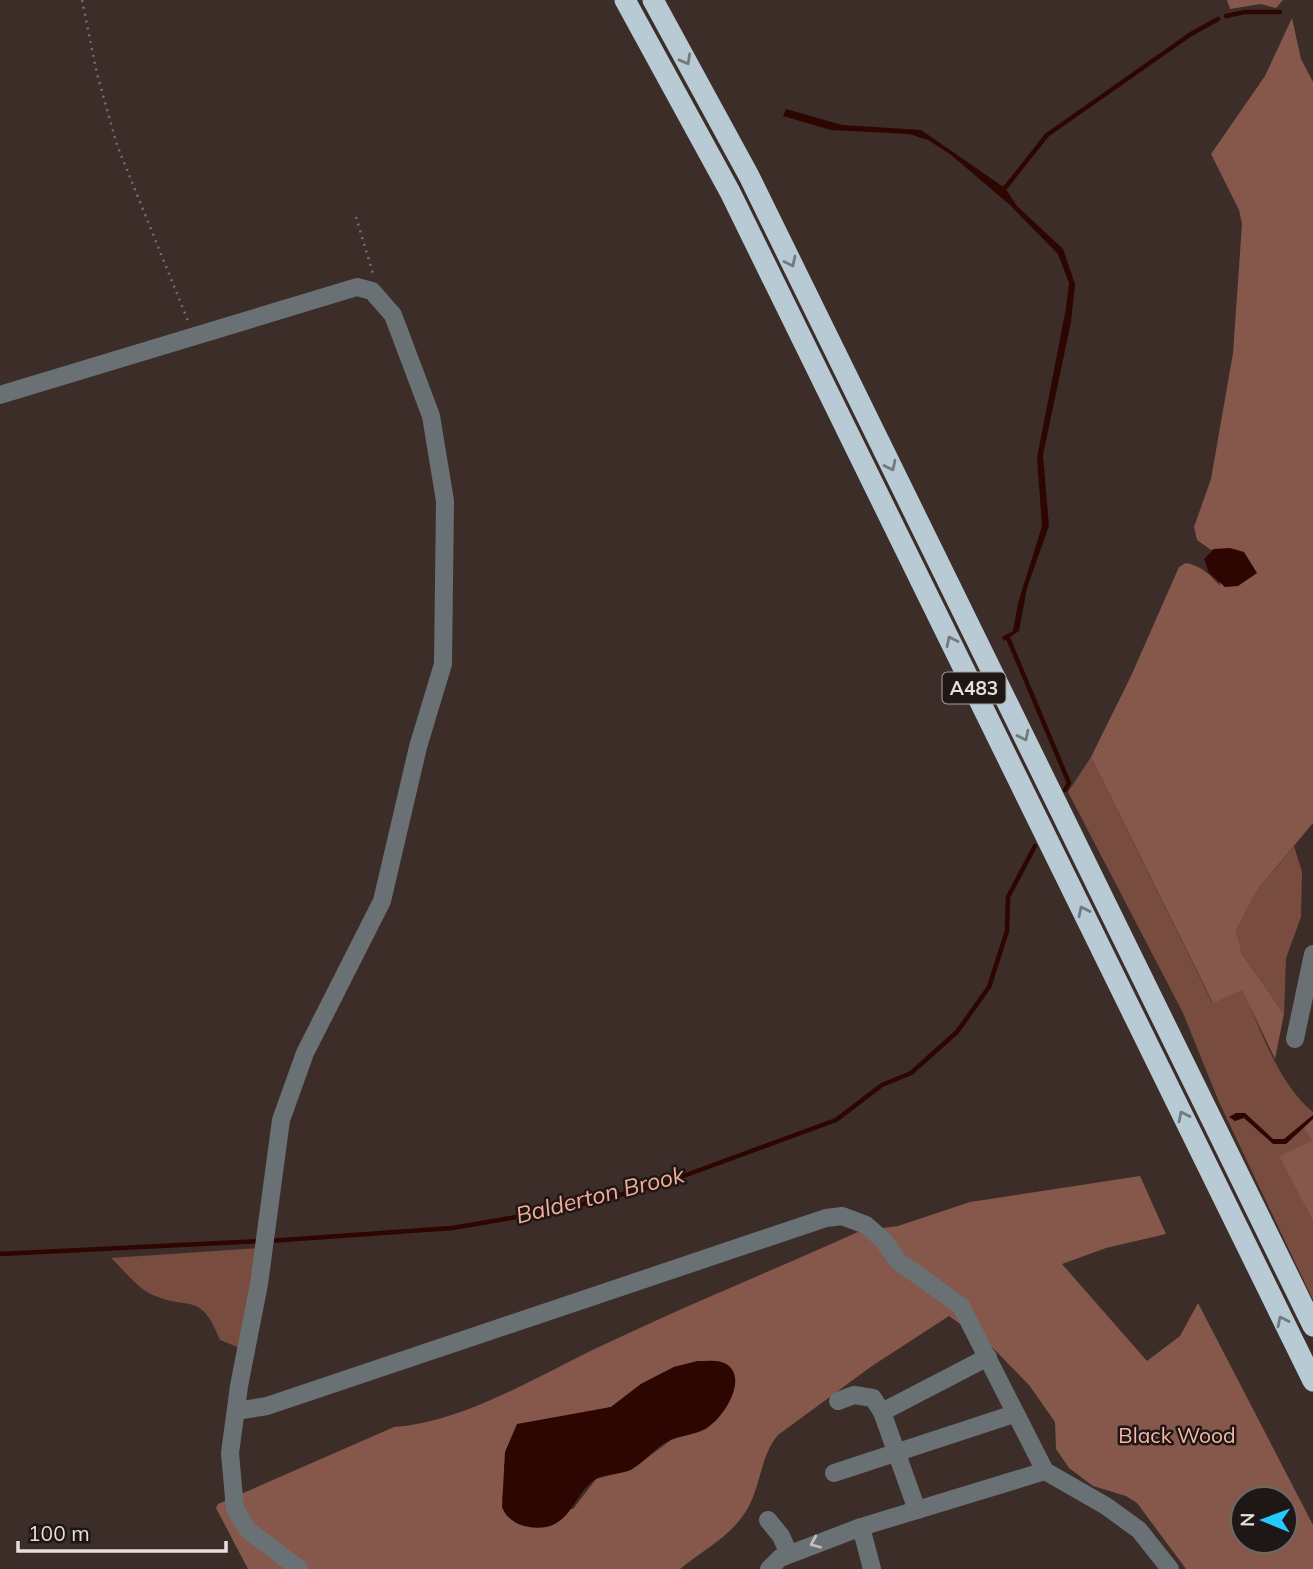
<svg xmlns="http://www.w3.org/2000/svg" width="1313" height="1569" font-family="Mulish,sans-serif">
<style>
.green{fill:#794c40}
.forest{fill:#86574b;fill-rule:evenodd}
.water{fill:#2d0601}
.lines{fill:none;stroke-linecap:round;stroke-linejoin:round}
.stream{stroke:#2d0601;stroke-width:4.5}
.path{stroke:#796c68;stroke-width:2.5;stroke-dasharray:2 5;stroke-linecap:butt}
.minor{stroke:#6a7175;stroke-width:18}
.highway{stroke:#b8cad3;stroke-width:21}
.oneway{stroke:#73797e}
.oneway2{stroke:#c2bdbc}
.labels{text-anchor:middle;stroke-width:5;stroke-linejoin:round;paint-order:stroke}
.shield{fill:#1e1715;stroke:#aba2a0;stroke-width:2}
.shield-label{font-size:19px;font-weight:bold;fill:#e8dedb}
.park-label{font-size:21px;fill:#f5b7a6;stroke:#1e1715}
.water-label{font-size:23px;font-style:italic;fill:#f8ab97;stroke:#1e1715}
</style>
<rect width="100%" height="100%" fill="#3c2d29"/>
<g class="green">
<path d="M1091,757L1212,1002L1242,989C1261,1029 1278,1084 1313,1112L1312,1140L1280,1156L1313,1221V1300L1219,1102L1183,1013L1068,792Z"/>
<path d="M1294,846L1302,872L1301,917L1286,958L1284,1014L1242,954L1236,930L1258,889Z"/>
<path d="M260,1248L240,1348L220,1340C201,1291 190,1311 153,1295C138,1289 123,1269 111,1258Z"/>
</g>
<g class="forest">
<path d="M1227,0H1283L1276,8L1261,4L1230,9Z"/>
<path d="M1292,18L1301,59L1313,82V823L1258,889L1236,930L1242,954L1284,1014L1275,1059L1242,990L1213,1003L1091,757L1131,676L1179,567L1186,563C1201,566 1210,574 1220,586L1214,549L1211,550L1197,540L1194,527L1211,479L1233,353L1242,224L1239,210L1211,154L1265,76Z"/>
<path d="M1313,1117V1221L1279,1156L1312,1140L1304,1127Z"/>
<path d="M1140,1176L1166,1234L1106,1248L1062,1264L1147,1361L1180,1336L1198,1303L1313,1525V1569H1186L1137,1503L1126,1496L1093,1486L1069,1468L1056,1449L1055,1422L1029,1385L991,1346L949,1316L872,1366L778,1435C761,1455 761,1483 749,1506C734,1535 704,1549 680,1569H248L216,1508L218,1504L394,1427C465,1422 537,1376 601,1346C686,1305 774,1270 860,1231L898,1226L970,1202ZM698,1361L722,1362L734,1375L732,1395L706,1429L671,1440L631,1470L596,1479L573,1509L502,1499L505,1484L504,1464L594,1411L611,1407L641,1384L674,1367ZM1243,1499H1285V1541H1243Z"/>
</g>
<g class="water">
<path d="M786,109L842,125L921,130L1005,188L1017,206L1063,249L1075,284L1071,322L1043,455L1049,526L1027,588L1019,631L1004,641L1002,637L1013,631L1018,603L1042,526L1037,458L1066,308L1069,283L1058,254L1010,205L950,154L928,140L909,134L831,130L783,116Z"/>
<path d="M1230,548L1244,552L1257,573L1238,586L1225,587L1209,573L1204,559L1214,549Z"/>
<path d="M1236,1113H1245L1273,1139H1284L1313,1115V1119L1286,1144H1273L1244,1118L1235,1121L1229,1117Z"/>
<path d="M698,1361C708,1361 721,1359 729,1366C747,1382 722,1420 705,1429C695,1435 681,1435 670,1440C655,1447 645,1462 632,1469C621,1475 606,1473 596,1479C576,1491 572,1522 546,1527C529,1530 508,1524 502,1507L505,1452L517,1424L611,1407L641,1384L674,1367Z"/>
</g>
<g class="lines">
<g class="stream">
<path d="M1226,16L1245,12H1280"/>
<path d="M1005,188L1047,135L1191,34L1218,19"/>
<path d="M1008,638L1069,783L1065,790"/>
<path d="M269,1241L452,1228L558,1210L659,1185L836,1120L882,1085L911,1073L957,1032L989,987L1007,931L1008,897L1035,846"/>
<path d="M0,1254L261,1241"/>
</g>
<g class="path">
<path d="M82,0L97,74L117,145L188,321"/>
<path d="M356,217L374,277"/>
</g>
<g class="minor">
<path d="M0,395L357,287L372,291L393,315L431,416L445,501L443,664L418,747L382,901L305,1053L281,1120L259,1284L239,1386L230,1453L235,1509L248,1530L299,1569"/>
<path d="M1295,1039L1313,954"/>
<path d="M838,1401L854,1395L873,1398L882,1412L917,1510"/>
<path d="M236,1411L267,1406L826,1218L842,1216L866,1225L884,1241L898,1261L961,1306L1045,1471L1106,1506L1139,1530L1170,1569"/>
<path d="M882,1412L988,1357"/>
<path d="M834,1473L1014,1414"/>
<path d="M768,1520L781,1536L789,1554"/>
<path d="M861,1527L1045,1471"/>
<path d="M769,1569L780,1558L861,1527L872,1569"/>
</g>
<g class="highway">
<path d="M625,0L730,192L1313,1381"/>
<path d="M653,0L749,176L1313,1326"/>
</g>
</g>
<defs><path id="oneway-chevron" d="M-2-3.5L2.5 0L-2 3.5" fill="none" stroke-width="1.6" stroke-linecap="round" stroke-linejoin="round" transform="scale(1.75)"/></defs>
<g class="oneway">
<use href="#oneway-chevron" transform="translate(686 60) rotate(61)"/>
<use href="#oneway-chevron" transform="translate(791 262) rotate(64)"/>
<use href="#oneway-chevron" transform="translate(891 466) rotate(64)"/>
<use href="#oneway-chevron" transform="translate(951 641) rotate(-116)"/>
<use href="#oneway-chevron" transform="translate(1024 736) rotate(64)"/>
<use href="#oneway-chevron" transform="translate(1083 911) rotate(-116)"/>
<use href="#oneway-chevron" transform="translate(1183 1116) rotate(-116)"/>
<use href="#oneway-chevron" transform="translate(1282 1321) rotate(-116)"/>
</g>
<use class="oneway2" href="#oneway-chevron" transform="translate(815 1543) rotate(157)"/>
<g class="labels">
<rect class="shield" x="942.5" y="672.5" width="63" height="31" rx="5"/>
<g class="shield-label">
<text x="974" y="695">A483</text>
</g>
<g class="park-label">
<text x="1177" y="1443">Black Wood</text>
</g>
<g class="water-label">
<text transform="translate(600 1195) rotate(-14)" y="8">Balderton Brook</text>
</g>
</g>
<g transform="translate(1264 1520) rotate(271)"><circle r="33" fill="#1e1715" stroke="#6f6764" stroke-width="2"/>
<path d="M0-5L12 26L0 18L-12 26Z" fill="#25c9fe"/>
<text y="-10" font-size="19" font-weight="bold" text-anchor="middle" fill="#e8dedb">N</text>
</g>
<path d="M18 1541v10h208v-10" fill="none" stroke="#e8dedb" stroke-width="3.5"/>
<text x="28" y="1541" font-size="21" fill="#e8dedb" stroke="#1e1715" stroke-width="5" paint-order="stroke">100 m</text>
</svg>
